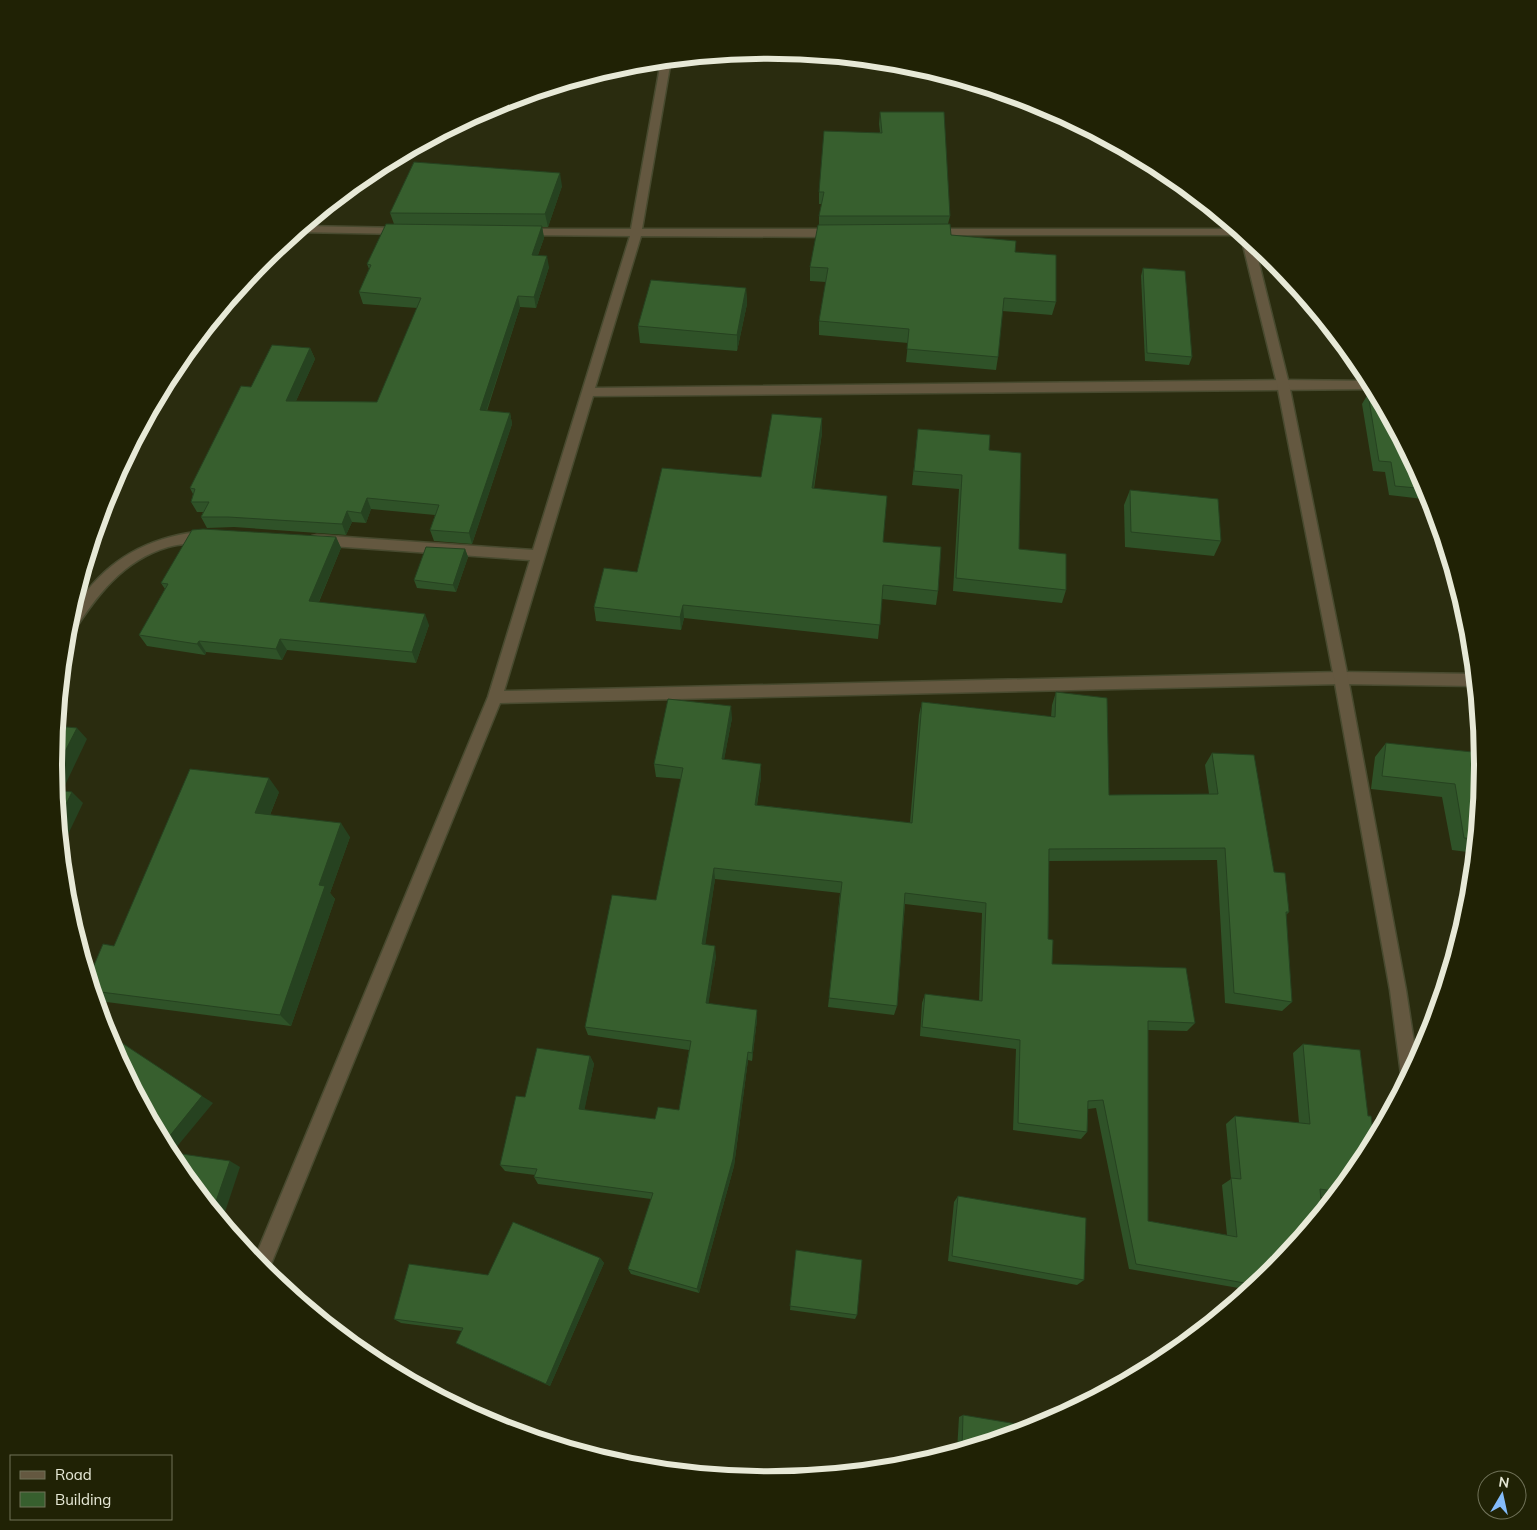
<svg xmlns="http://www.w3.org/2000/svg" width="1537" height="1530" font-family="Mulish,sans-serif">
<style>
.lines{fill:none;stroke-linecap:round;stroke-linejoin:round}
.minor-casing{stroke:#484a2f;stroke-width:3}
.tertiary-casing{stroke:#484a2f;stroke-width:3}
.minor{fill:#645840;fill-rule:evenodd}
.tertiary{fill:#645840;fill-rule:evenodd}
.wall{fill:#2f5228}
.shaded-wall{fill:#264220}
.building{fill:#375f2e;stroke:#264220}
.rim{fill:none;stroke:#e7e9d7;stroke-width:6}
</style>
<rect width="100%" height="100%" fill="#2a2c0f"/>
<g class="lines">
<defs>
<g id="minor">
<path d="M671,60L642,229H836L842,233L836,237L641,236L595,388L1283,380L1370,381L1374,389L593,396L504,691L1341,672L1475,674L1476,686L1341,684L500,703L267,1274L254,1260L488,697L530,560L317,545L312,544L310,540L312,536L317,535L533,550L630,236L524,235L518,232L524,229H631L661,61Z"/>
<path d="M304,226L403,228L409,231L403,234L297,232Z"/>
<path d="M931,229H1236L1244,235H927L925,233L927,231Z"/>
<path d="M206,531L211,532L213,536L211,540C197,544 182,543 168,547C123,560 96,596 72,634L66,635C68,617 75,605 87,591C117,553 158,535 206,531Z"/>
</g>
<path id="tertiary" d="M1244,234L1254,243L1289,384L1348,678L1406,990L1417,1062L1406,1081L1401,1074L1390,990L1334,678L1277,384L1241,237Z"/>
</defs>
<use href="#minor" class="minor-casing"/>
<use href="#tertiary" class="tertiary-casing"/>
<use href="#minor" class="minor"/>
<use href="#tertiary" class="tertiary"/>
</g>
<g class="wall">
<path d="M880,112L950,216L948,224L951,235L1015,252L1056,302L1052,315L1002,311L998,357L996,370L906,362L908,343L819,335V321L826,282L810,281V267L819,225V216L822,204H819V192L880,132L879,124Z"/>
<path d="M451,128L443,141L428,140Z"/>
<path d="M562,186L548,227H542L544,238L538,255L549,267L536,308L520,307L487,411L510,413L512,424L472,544L434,541L430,530L435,515L371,509L366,523L352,522L346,535L234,527L207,528L201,517L203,512H197L191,502L193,494L190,488L251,387L310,348L315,359L296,401L377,402L417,308L363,304L359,292L369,269L367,264L394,224L390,213Z"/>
<path d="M1143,268L1192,357L1189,365L1145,361L1141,276Z"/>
<path d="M746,288L747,304L737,351L640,343L638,326Z"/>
<path d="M1368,394L1377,395L1429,492L1432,500L1389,495L1385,472L1373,471L1362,404Z"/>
<path d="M918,429L989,450L1019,549L1066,590L1062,603L953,591L959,489L912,485Z"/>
<path d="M822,433L814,489L883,542L938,591L936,605L882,599L878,639L684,618L681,630L596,621L594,607L761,477Z"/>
<path d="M1130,490L1221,541L1214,556L1125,547L1124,505Z"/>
<path d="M336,537L341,548L319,602L429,625L416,663L287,650L282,660L206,652L205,655L147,646L139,635L165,589L161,583Z"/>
<path d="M465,549L468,557L456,592L417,588L414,580Z"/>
<path d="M1056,692L1109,795L1209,794L1205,765L1212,753L1274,872L1289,912L1286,915L1292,1002L1282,1011L1225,1003L1217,860L1049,861L1048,939L1052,964L1195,1023L1187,1031L1148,1030V1221L1227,1235L1222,1185L1231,1179L1226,1124L1235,1116L1299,1123L1293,1053L1303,1044L1363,1162L1333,1198L1321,1197L1274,1271L1250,1290L1129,1269L1096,1108L1088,1109L1087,1132L1081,1139L1013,1130L1016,1049L920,1036L922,1003L925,994L979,1001L982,913L905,904L897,1006L894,1015L828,1007L840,893L715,879L705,944L716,956L708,1004L757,1010V1019L752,1061L748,1060L734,1166L699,1293L631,1274L628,1269L651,1199L538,1184L534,1177L535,1175L505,1171L500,1165L525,1097L590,1056L594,1064L584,1110L655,1119L679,1110L689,1050L588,1035L585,1027L656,900L681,779L656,777L654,764L732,718L724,759L761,764V777L757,805L910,823L919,715L922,702L1051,717L1052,705Z"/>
<path d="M1386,743L1484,765L1475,853L1452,850L1442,797L1371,789L1375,757Z"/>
<path d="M279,792L270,815L350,837L330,893L335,899L291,1026L99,1001L96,999L89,977L114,946Z"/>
<path d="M958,1196L1084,1280L1077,1285L948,1261L954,1202Z"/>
<path d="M796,1250L857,1315L855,1319L790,1310Z"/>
<path d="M600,1258L604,1263L550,1386L456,1343L462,1331L401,1323L394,1319L488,1275Z"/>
<path d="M963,1415L1023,1431L957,1451L959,1417Z"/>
</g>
<g class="shaded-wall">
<path d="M451,128L443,141L441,133Z"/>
<path d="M560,173L562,186L548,227L545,214Z"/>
<path d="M542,226L544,238L534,266L532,255Z"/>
<path d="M547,256L549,267L536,308L534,297Z"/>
<path d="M746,288L747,304L737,351V335Z"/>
<path d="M518,296L520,307L483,421L480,410Z"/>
<path d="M205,330L149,420L151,423L108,491L174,368Z"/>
<path d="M310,348L315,359L291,412L286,401Z"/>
<path d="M510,413L512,424L472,544L469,533Z"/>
<path d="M822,418V433L811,503L812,488Z"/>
<path d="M367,498L371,509L366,523L361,513Z"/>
<path d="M347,511L352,522L346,535L342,524Z"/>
<path d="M336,537L341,548L314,613L309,601Z"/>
<path d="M465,549L468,557L456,592L453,585Z"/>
<path d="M683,605L684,618L681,630L680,617Z"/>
<path d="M425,614L429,625L416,663L412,652Z"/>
<path d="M280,639L287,650L282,660L276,649Z"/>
<path d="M199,641L206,652L205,655L197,644Z"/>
<path d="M731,706L732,718L722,771V759Z"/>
<path d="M77,728L87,739L58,800L57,799L54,773Z"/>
<path d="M761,764V777L755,816V805Z"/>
<path d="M269,778L279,792L265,827L255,813Z"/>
<path d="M72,792L83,803L62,847L59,819Z"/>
<path d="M341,823L350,837L330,893L335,899L291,1026L280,1015L319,885Z"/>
<path d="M714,868L715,879L704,954L702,944Z"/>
<path d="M715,946L716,956L707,1013L706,1003Z"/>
<path d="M757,1010V1019L752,1061V1053Z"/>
<path d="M748,1052V1060L734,1166L699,1293L697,1289Z"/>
<path d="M590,1056L594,1064L583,1117L579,1109Z"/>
<path d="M202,1096L213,1103L170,1155L164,1143Z"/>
<path d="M230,1161L240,1167L222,1221L213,1210Z"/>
<path d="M600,1258L604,1263L550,1386L546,1384Z"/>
</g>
<g class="building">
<path d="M880,112H944L950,216H819L824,192H819L824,131L882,133Z"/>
<path d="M414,162L560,173L545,214L390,213Z"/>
<path d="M386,224L542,226L532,255L547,256L534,297L518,296L480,410L510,413L469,533L430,530L439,505L367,498L361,513L347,511L342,524L228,517H201L209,502H191L195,489L190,488L241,386L251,387L272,345L310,348L286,401L377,402L421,298L359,292L371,265L367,264Z"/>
<path d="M950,224L951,235L1016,241L1015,252L1056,255V302L1004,298L998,357L907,349L909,329L819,321L828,268L810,267L818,225Z"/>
<path d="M1143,268L1185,271L1192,357L1147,353Z"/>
<path d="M651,280L746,288L737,335L638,326Z"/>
<path d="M1368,394L1377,395L1428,489L1395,486L1391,462L1379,461Z"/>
<path d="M772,414L822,418L812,488L887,496L883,542L941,547L938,591L883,585L880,625L683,605L680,617L594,607L604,568L637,572L662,468L761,477Z"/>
<path d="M918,429L990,435L989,450L1021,453L1019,549L1066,554V590L956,578L962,475L914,471Z"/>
<path d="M1130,490L1218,499L1221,541L1131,532Z"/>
<path d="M203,529L336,537L309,601L425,614L412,652L280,639L276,649L199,641L197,644L139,635L168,584L161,583L192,530Z"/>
<path d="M426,547L465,549L453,585L414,580Z"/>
<path d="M1056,692L1107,698L1109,795L1218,794L1212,753L1254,755L1274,872L1285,873L1289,912H1286L1292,1002L1234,993L1225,848L1049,849L1048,939L1053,940L1052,964L1186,968L1195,1023L1148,1021V1221L1237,1237L1231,1178L1241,1179L1235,1116L1310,1124L1303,1044L1360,1050L1368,1116H1371L1374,1141L1363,1162L1339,1192L1320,1189L1322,1212L1274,1271L1256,1285L1136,1264L1103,1100L1088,1101L1087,1132L1018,1123L1020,1040L922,1027L925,994L982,1001L986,903L905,893L897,1006L829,998L842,882L714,868L702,944L715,946L706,1003L757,1010L752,1053L748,1052L733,1159L697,1289L628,1269L653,1193L534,1177L537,1169L500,1165L516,1096L525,1097L537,1048L590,1056L579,1109L655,1119L658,1107L679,1110L691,1041L585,1027L612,895L656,900L683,768L654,764L668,699L731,706L722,759L761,764L755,805L912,823L922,702L1055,717Z"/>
<path d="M57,726L77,728L54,773V765Z"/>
<path d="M1386,743L1482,753L1484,765L1476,839L1464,838L1455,784L1382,776Z"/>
<path d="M190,769L269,778L255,813L341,823L319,885L325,886L280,1015L93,991L89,977L103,944L114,946Z"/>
<path d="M56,790L72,792L59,819Z"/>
<path d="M119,1041L202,1096L164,1143L113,1048Z"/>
<path d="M168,1152L230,1161L213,1210L174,1162Z"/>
<path d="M958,1196L1086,1218L1084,1280L952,1256Z"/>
<path d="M513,1222L600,1258L546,1384L456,1343L463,1328L394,1319L409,1264L488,1275Z"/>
<path d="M796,1250L862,1260L857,1315L790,1306Z"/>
<path d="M963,1415L1023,1425V1431L962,1450Z"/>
</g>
<path d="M0 0H1537V1530H0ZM62 765a706 706 0 1 1 1412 0a706 706 0 1 1-1412 0Z" fill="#202205" fill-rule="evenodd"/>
<path class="rim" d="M62 765a706 706 0 1 1 1412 0a706 706 0 1 1-1412 0Z"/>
<rect x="10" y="1455" width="162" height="65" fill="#202205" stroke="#707259"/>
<rect x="20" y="1471" width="25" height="8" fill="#645840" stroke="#707259"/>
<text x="55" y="1480" font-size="15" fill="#e7e9d7">Road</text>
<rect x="20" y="1492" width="25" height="15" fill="#375f2e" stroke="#707259"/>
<text x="55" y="1505" font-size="15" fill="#e7e9d7">Building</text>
<g transform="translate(1502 1495) rotate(9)"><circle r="24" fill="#202205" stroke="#707259"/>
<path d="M0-4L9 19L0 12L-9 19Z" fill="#84bcfb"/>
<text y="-8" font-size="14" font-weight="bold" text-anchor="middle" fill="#e7e9d7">N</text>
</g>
</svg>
